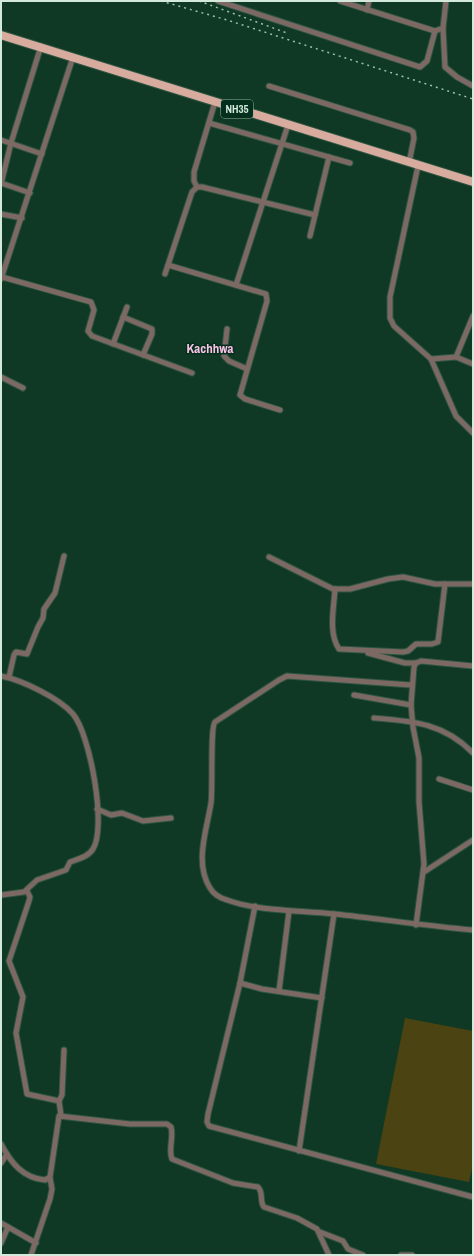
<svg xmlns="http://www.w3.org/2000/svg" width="474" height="1256" font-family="'Archivo Narrow',sans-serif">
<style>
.green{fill:#4b4311}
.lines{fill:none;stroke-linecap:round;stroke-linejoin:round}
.minor-casing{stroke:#2e5542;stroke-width:7}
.trunk-casing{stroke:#2e5542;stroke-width:10}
.minor{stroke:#7d6963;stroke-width:5}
.trunk{stroke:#d7ac9e;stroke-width:8}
.rail{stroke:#a1bcad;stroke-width:1.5;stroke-dasharray:2 4;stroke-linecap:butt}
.labels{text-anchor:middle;stroke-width:3;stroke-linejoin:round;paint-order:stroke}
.shield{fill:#032f1c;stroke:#95b1a2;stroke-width:1}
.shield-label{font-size:11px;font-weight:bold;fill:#d3e9dc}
.neighbourhood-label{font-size:13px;font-weight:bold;fill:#fbc3e8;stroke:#032f1c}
</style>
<rect width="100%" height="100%" fill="#0f3925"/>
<path class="green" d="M405,1018L473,1031V1164L469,1182L376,1164Z"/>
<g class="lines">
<defs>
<g id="minor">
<path d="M218,1L420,67L427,61L435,31"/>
<path d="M340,1L435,31L443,28L446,1"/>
<path d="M367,10L369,1"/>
<path d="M443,28L445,67L457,77L473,86"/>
<path d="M269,86L410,130L413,132L414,138L409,163"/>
<path d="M209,123L350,163"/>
<path d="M1,140L42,154"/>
<path d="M418,166L390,297V318L394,326L431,359L456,416L473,433"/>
<path d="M1,183L30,193"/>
<path d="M1,184L11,143L41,46"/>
<path d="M197,187L194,181V172L215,102"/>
<path d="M1,214L22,218"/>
<path d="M310,236L329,157"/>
<path d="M168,265L266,294L267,301L240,395L245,399L280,410"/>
<path d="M165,274L192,192L197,187H202L315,215"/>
<path d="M2,277L91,302L94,310L88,331L92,336L192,373"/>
<path d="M1,279L73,57"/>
<path d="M236,285L288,125"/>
<path d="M123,317L152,329V334L143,355"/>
<path d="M227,329L224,356L229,361L247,369"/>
<path d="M113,344L127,307"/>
<path d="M456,357L473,364"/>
<path d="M431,359L456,357L473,316"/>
<path d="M1,377L23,388"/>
<path d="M269,557L333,589H350L388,579L403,577L435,584H473"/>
<path d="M335,589C334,607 328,633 339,649L403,652L408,651L416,644H432L438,642L445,584"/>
<path d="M368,653L405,663H416"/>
<path d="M1,676C22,680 59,698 73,714C90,734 107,827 93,849C88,857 78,859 70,862L66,870L37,880L24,892L1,895"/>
<path d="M9,677L14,655L16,652L27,654L38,627L43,618L44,609L55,593L64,556"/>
<path d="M411,685L287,676L279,680L215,722C210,727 213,789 211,803C207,829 194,863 210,888C214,895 220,898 227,900C261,912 300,910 335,914C381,919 427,926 473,930"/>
<path d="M354,695L411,705"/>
<path d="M374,718C413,721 444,723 473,753"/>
<path d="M439,779L473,790"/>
<path d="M97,809L111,815L122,813L143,821L171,818"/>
<path d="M424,872L473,840"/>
<path d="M27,891L30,897L29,901L9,961L23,997L16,1033L27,1094L59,1101L61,1115"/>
<path d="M255,906L240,983L208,1114L207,1122L209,1126L473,1197"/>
<path d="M416,925L424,864L419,802V758L413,727L411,705L414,667L416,663L421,661L473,666"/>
<path d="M240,983L262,989L322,998"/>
<path d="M279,991L289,911"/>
<path d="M59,1101L62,1095L64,1050"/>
<path d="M1,1144C11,1163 23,1178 45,1180L50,1177L59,1116L130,1124H167L171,1127C174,1137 168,1150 172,1159L233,1183L258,1187C264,1193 259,1201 264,1207L297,1218L317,1229L329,1255"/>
<path d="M299,1151L334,914"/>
<path d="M1,1163L7,1154"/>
<path d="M1,1223L36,1243"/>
<path d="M320,1232L343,1241L348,1249L363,1255"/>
<path d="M1,1243L8,1227"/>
<path d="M31,1255L50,1199L52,1189L50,1178"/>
<path d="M401,1255H412"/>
</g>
<path id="trunk" d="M1,35L473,182"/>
</defs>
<use href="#minor" class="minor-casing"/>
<use href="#trunk" class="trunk-casing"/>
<use href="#minor" class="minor"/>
<use href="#trunk" class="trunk"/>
<g class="rail">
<path d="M161,1L227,20L473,99"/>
<path d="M199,1L287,33"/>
</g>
</g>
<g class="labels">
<rect class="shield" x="221" y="100" width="32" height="18" rx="3"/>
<g class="shield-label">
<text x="237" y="113">NH35</text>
</g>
<g class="neighbourhood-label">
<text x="210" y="353">Kachhwa</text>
</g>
</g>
<rect width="474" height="1256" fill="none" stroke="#d3e9dc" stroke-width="4"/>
</svg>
